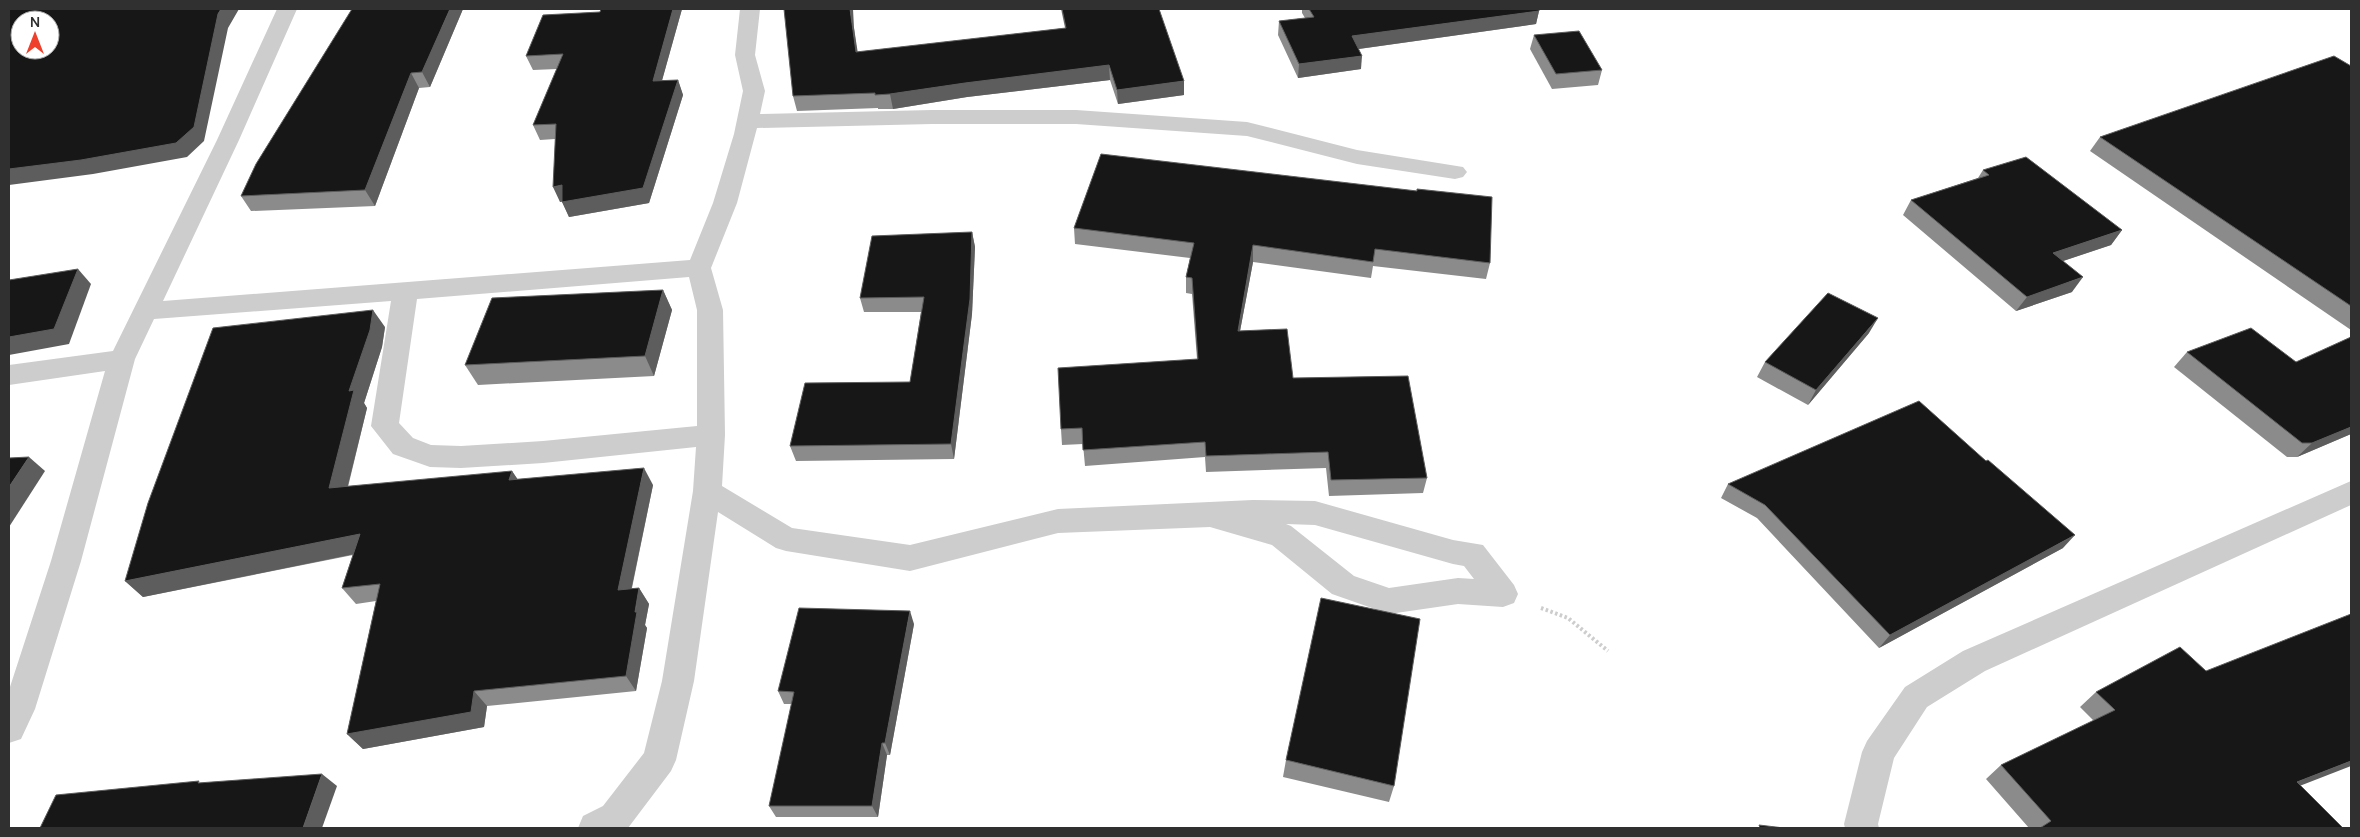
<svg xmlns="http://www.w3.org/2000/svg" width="2360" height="837" font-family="Manrope,sans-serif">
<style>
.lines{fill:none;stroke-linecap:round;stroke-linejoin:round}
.path{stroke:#cdcdcd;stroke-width:4;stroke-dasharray:2.5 2.5;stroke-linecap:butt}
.minor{fill:#cdcdcd;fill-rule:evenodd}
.wall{fill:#8b8b8b}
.shaded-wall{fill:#5d5d5d}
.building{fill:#171717;stroke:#5d5d5d;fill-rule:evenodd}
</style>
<rect width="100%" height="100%" fill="#fff"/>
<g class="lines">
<path class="path" d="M1541,608L1568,618L1608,651"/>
<g class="minor">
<path d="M277,9H297L239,140L163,301L690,260L713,203L734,134L743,91L735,55L740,9H760L755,55L765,91L760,114L932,110H1076L1247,122L1357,150L1463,167L1467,172L1463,177L1455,179L1357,164L1247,136L1076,124H932L757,128L737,203L711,268L723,310L725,435L722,486L792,528L910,545L1058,509L1253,500L1315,501L1453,540L1483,545L1514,585L1518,594L1514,603L1503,607L1458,604L1389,614L1332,594L1272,545L1210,527L1058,533L910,571L786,551L776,548L718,512L694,681L676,760L671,771L628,828H578L583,816L603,806L644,753L662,681L693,491L696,447L543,463L461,468L430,467L393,454L371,426L391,301L154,319L135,359L81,561L35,709L21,739L9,743V690L51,561L105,371L9,385V365L113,351L217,140ZM689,277L697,310V426L543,441L461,446L431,445L413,438L399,423L417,299ZM1286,524L1315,525L1453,564L1464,566L1474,579L1458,578L1389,588L1354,576L1291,526Z"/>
<path d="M2351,481V505L1985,671L1927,707L1894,758L1878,824L1879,828H1845L1844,824L1862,752L1867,741L1905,687L1963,651Z"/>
</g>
</g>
<g class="wall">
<path d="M463,9L430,87L419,88L375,206L251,211L241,196Z"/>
<path d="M601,9H682L662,80H678L683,95L649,203L569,217L562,201L560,202L555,139L540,140L533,125L557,69L533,70L526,56L600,12Z"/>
<path d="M1061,9H1159L1184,95L1118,104L1110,80L967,97L893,109H878V108L797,111L793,96L854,28L857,52L1065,28Z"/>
<path d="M1302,9H1539V11L1536,24L1359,49L1361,69L1298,78L1278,35L1279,21L1305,18L1302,13Z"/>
<path d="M1534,35L1602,70L1598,85L1552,89L1530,49Z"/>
<path d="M2351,66V330L2090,151L2100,137Z"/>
<path d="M1101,154L1490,263L1486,279L1373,266L1371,278L1253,262L1240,331L1293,378L1427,478L1423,493L1329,496L1326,468L1206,472L1205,457L1085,466L1083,444L1062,445L1061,429L1197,359L1192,294L1186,293V277L1190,258L1075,244L1074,228Z"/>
<path d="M1983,170L2122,230L2111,245L2063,261L2072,292L2016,311L1903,215L1911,200L1978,178Z"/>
<path d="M972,232L975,247L972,314L954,459L796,461L790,446L910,382L921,312H864L860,298Z"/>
<path d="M663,290L672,310L654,376L478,385L465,365Z"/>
<path d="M385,327L382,347L364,403L367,408L348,487L512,471L517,479L653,485L632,588H639L649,604L645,625L647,628L636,691L487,706L484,727L363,749L347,734L376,601L356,604L342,588L353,555L143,597L125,581Z"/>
<path d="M1869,333L1808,405L1757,377L1765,362Z"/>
<path d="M2187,352L2296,362L2351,434L2297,457H2287L2174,367Z"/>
<path d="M1728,484L2063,548L1879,648L1757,518L1721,498Z"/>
<path d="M914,624L890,755H887L878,817H776L769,806L792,704H784L778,691Z"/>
<path d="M2096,692L2301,786L2343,828H2029L1986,779L2001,765L2094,721L2080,707Z"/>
<path d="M1286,760L1394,786L1389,802L1283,777Z"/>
</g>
<g class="shaded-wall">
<path d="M221,9H239L228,28L204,141L187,157L93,174L9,185V169L218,14Z"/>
<path d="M450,9H463L430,87L422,72Z"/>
<path d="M673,9H682L658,95L653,81Z"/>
<path d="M850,9H853L854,28L860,67L856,52Z"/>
<path d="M1539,11L1536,24L1351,50L1352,36Z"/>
<path d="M1362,56L1361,69L1298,78L1299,64Z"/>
<path d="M1109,65L1110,80L967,97L893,109L890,94L965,83Z"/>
<path d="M411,73L419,88L375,206L365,190Z"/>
<path d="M678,80L683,95L649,203L569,217L562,202Z"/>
<path d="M1184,81V95L1118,104L1117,90Z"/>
<path d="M562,185L569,200L560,202L553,187Z"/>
<path d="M2122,230L2111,245L2042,268L2053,253Z"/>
<path d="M972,232L975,247L972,314L954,459L951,444Z"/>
<path d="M1253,245V262L1237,347L1238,331Z"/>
<path d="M78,269L91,284L69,344L9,355V337Z"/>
<path d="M2083,277L2072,292L2016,311L2027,297Z"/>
<path d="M663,290L672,310L654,376L645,356Z"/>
<path d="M373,310L385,327L382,347L364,403L367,408L343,505L329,488L349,391Z"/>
<path d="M1878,318L1869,333L1808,405L1816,390Z"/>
<path d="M2351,427V434L2297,457L2312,443Z"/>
<path d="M29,457L45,471L9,527V487Z"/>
<path d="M644,468L653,485L628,605L618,590Z"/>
<path d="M512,471L523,487L509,480Z"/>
<path d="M360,534L374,550L143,597L125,581Z"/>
<path d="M2075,535L2063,548L1879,648L1890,635Z"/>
<path d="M639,588L649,604L645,625L647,628L636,691L626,676Z"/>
<path d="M910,611L914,624L890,755L885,743Z"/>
<path d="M474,691L487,706L484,727L363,749L347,734Z"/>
<path d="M882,743L887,755L878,817L872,806Z"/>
<path d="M2351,761V766L2276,795L2297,782Z"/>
<path d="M322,774L337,786L322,828H303Z"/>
</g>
<g class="building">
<path d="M9,9H221L218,14L194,127L176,143L81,160L9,169ZM20,20H50V50H20Z"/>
<path d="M352,9H450L422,72L411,73L365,190L241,196L256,164Z"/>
<path d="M601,9H673L653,81L678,80L643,188L562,202V185L553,187L556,124L533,125L563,54L526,56L543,15L600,12Z"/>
<path d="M784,9H850L856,52L1066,28L1062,9H1159L1184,81L1117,90L1109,65L965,83L890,94L875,95V93L793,96Z"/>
<path d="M1309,9H1539V11L1352,36L1362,56L1299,64L1279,21L1314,17Z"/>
<path d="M1579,31L1602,70L1556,74L1534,35Z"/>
<path d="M2334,56L2351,66V306L2100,137Z"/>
<path d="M1101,154L1417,191V189L1492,197L1490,263L1375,249L1373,262L1253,245L1238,331L1287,329L1293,378L1408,376L1427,478L1331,480L1328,452L1206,456L1205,442L1083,450L1082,428L1061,429L1058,368L1198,359L1192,278L1186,277L1194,243L1074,228Z"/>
<path d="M2026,157L2122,230L2053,253L2083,277L2027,297L1911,200L1989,175L1983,170Z"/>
<path d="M972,232L970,299L951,444L790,446L805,383L910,382L924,297L860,298L872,236Z"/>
<path d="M78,269L54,329L9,337V280Z"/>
<path d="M663,290L645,356L465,365L492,298Z"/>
<path d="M1828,293L1878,318L1816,390L1765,362Z"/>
<path d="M373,310L370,330L349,391L354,390L329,488L512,471L509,480L644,468L618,590L639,588L635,612H637L626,676L474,691L471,712L347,734L380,584L342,588L360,534L125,581L148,503L213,328Z"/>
<path d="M2251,328L2296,362L2351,337V427L2312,443H2302L2187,352Z"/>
<path d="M1919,401L1986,461L1988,460L2075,535L1890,635L1765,505L1728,484Z"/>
<path d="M29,457L9,487V458Z"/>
<path d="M1321,598L1420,619L1394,786L1286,760Z"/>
<path d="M799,608L910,611L885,743H882L872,806H769L794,692L778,691Z"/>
<path d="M2351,614V761L2297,782L2343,828H2040L2051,821L2001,765L2115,710L2096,692L2180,647L2206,671Z"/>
<path d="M322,774L303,828H40L56,795L199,781L198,783Z"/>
<path d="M1759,825L1784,828H1760Z"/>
</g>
<rect width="2360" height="837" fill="none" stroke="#303030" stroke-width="20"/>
<g transform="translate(35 35)"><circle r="24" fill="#ffffff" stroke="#acacac"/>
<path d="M0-4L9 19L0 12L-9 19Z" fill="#ee402b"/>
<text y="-8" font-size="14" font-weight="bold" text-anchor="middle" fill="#303030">N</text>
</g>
</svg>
